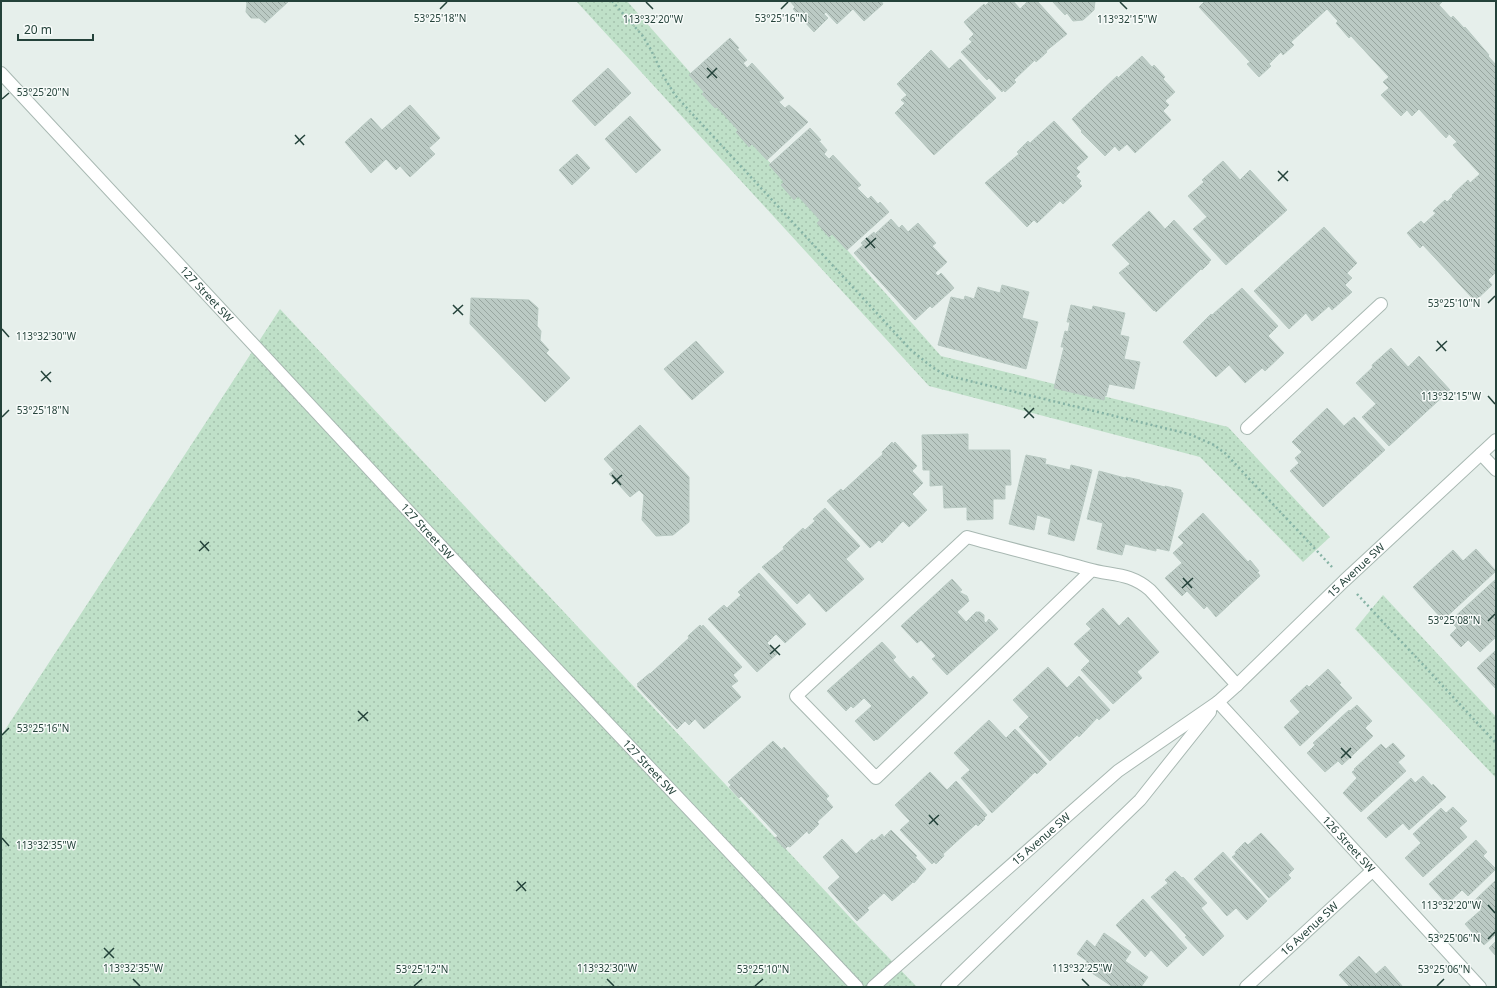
<svg xmlns="http://www.w3.org/2000/svg" width="1497" height="988" font-family="'Noto Sans',sans-serif">
<style>
.grass{fill:url(#grass-dots)}
.building{fill:url(#building-back-hatch);stroke:#b8c9c2}
.lines{fill:none;stroke-linecap:round;stroke-linejoin:round}
.service-casing{stroke:#a8b8b2;stroke-width:14}
.minor-casing{stroke:#a8b8b2;stroke-width:14}
.tertiary-casing{stroke:#a8b8b2;stroke-width:14}
.path{stroke:#86b3a5;stroke-width:2.5;stroke-dasharray:2 3;stroke-linecap:butt}
.service{stroke:#fff;stroke-width:12}
.minor{stroke:#fff;stroke-width:12}
.tertiary{stroke:#fff;stroke-width:12}
.ticks{fill:none;stroke:#24423a;stroke-width:1.5}
.labels{text-anchor:middle;stroke-width:3;stroke-linejoin:round;paint-order:stroke}
.street-label{font-size:11px;fill:#24423a;stroke:#f7fbf9}
.ticks-label{font-size:10px;text-anchor:middle;fill:#24423a;stroke:#f7fbf9;stroke-width:3;stroke-linejoin:round;paint-order:stroke}
</style>
<defs>
<pattern id="grass-dots" width="8" height="8" patternUnits="userSpaceOnUse"><rect width="8" height="8" fill="#bfe0c8"/><path d="M2 2h.1M6 6h.1" fill="none" stroke="#a4c1ad" stroke-width="1.8" stroke-linecap="round"/></pattern>
<pattern id="building-back-hatch" width="6" height="6" patternUnits="userSpaceOnUse"><rect width="6" height="6" fill="#bbcac4"/><path d="M-1 5l2 2M0 0l6 6M5-1l2 2" fill="none" stroke="#98a6a0"/></pattern>
</defs>
<rect width="100%" height="100%" fill="#e6efeb"/>
<g class="grass">
<path d="M576,1H627L941,356L1228,427L1330,537L1303,562L1200,457L929,386Z"/>
<path d="M280,309L859,927L917,987H1V736Z"/>
<path d="M1383,595L1496,717V778L1355,629Z"/>
</g>
<g class="building">
<path d="M245,1H289L265,23L259,18H251L246,12L247,3Z"/>
<path d="M790,1H881L883,4L864,21L853,9L837,24L826,12L824,14L828,18L814,32L793,9L795,7Z"/>
<path d="M990,1H1013L1020,9L1028,1H1037L1067,34L1046,51L1047,52L1036,62L1035,60L1014,80L1016,82L1005,92L1003,90L1002,92L989,78L987,80L961,52L972,42L969,39L974,34L964,22L984,4L985,6Z"/>
<path d="M1052,1H1095L1094,10L1083,20L1073,21L1067,13L1065,15Z"/>
<path d="M1205,1H1441L1442,2L1439,5L1451,18L1453,16L1464,28L1465,27L1489,55L1488,56L1496,65V272L1488,280L1492,285L1475,301L1423,245L1420,248L1407,233L1421,221L1424,224L1436,213L1433,211L1445,200L1447,202L1453,196L1452,195L1468,180L1470,183L1480,174L1453,145L1457,142L1449,134L1446,138L1419,109L1412,116L1407,110L1401,116L1381,95L1389,88L1383,82L1389,77L1351,36L1349,38L1336,23L1338,21L1327,9L1291,42L1294,45L1283,55L1281,52L1269,64L1271,66L1259,77L1247,64L1250,62L1199,7Z"/>
<path d="M730,38L739,48L737,49L747,60L743,63L747,68L752,63L784,98L779,102L785,108L789,105L808,122L767,160L752,144L749,147L736,132L738,130L717,107L715,108L702,94L704,92L689,75Z"/>
<path d="M931,50L949,69L960,59L996,98L934,155L895,113L905,103L901,100L907,95L897,84Z"/>
<path d="M1142,56L1152,67L1154,65L1165,77L1163,79L1175,92L1165,101L1169,105L1163,111L1171,120L1135,153L1127,144L1119,151L1115,146L1105,156L1081,132L1082,131L1072,119L1117,76L1118,78Z"/>
<path d="M608,68L631,93L595,126L572,101Z"/>
<path d="M410,105L440,138L429,148L435,154L410,177L400,166L396,170L386,159L371,173L345,142L371,118L382,130Z"/>
<path d="M630,116L661,150L636,173L605,139Z"/>
<path d="M1054,121L1088,157L1076,168L1080,172L1076,176L1081,181L1079,183L1082,186L1063,204L1060,201L1037,223L1034,220L1027,227L985,183L1019,154L1017,152L1028,141L1030,143Z"/>
<path d="M810,128L821,140L819,141L827,150L824,154L829,159L833,155L861,185L857,188L868,199L871,196L878,204L880,202L889,212L847,250L832,234L829,237L817,223L820,220L798,196L794,200L781,185L784,182L769,165Z"/>
<path d="M577,154L590,168L572,185L559,170Z"/>
<path d="M1223,161L1240,180L1250,170L1287,210L1226,265L1193,229L1207,217L1188,196L1204,182L1202,180Z"/>
<path d="M1149,211L1165,229L1174,220L1211,260L1209,262V263L1202,270L1201,269L1156,312L1155,310L1154,311L1119,273L1130,264L1112,245Z"/>
<path d="M891,219L899,228L902,225L908,232L918,223L936,243L932,246L947,262L935,273L938,276L941,273L954,288L932,308L930,306L915,320L854,253L863,245L861,243L874,232L875,234Z"/>
<path d="M1324,227L1357,263L1347,273L1352,278L1345,285L1352,292L1332,310L1329,306L1312,321L1306,313L1289,329L1254,291Z"/>
<path d="M1002,285L1029,292L1022,318L1038,322L1026,369L938,345L951,297L964,300L965,296L974,299L978,287L1000,293Z"/>
<path d="M1242,288L1278,326L1268,336L1284,353L1265,371L1262,368L1245,383L1229,365L1216,377L1183,342L1211,314L1212,315Z"/>
<path d="M471,298L529,300L538,308L537,326L541,331L540,340L549,350L546,353L570,378L545,402L470,324Z"/>
<path d="M1071,305L1092,310L1093,306L1125,313L1120,335L1129,337L1124,359L1140,362L1134,389L1109,384L1106,396L1105,395L1104,400L1054,388L1064,347H1061L1065,331L1068,332L1070,322H1067Z"/>
<path d="M696,341L724,372L692,400L664,369Z"/>
<path d="M1391,348L1408,367L1419,356L1450,390L1389,446L1362,417L1376,404L1356,383L1373,367L1372,365Z"/>
<path d="M1327,408L1344,426L1354,417L1385,450L1323,507L1290,471L1299,463L1295,458L1302,452L1292,442Z"/>
<path d="M640,425L689,477V522L673,535L656,536L642,520L644,495L639,490L630,497L609,474L614,470L604,459Z"/>
<path d="M968,434V450H1010L1011,485H1005V499H993V519L967,520V507L944,508L943,485L930,486V470H923L922,435Z"/>
<path d="M892,442L893,444L895,442L917,466L912,471L923,483L912,494L927,510L909,527L903,521L882,543L879,540L870,548L827,501L841,489L843,491L883,454L882,452Z"/>
<path d="M1026,455L1046,459L1045,464L1070,470L1071,465L1092,470L1074,541L1048,534L1051,519L1037,515L1034,530L1009,524Z"/>
<path d="M1099,471L1125,478L1126,477L1140,480V481L1165,487V486L1181,490V492L1183,493L1169,551L1156,548V551L1125,544L1122,555L1097,549L1103,523L1087,519Z"/>
<path d="M825,508L860,546L846,559L864,579L826,612L809,593L797,604L762,567L784,549L783,547L803,528L805,530L815,521L813,519Z"/>
<path d="M1203,513L1248,562L1250,560L1259,571L1256,574V575L1258,573L1260,576L1216,617L1207,606L1204,609L1187,591L1182,596L1165,578L1182,563L1173,553L1184,543L1178,537Z"/>
<path d="M1476,549L1496,571L1443,620L1413,587L1453,550L1463,561Z"/>
<path d="M759,573L806,624L785,643L776,634L767,643L777,654L757,672L708,619L724,605L727,608L741,595L738,592Z"/>
<path d="M952,579L962,590L959,592L967,596L969,601L957,612L966,622L976,612H980L984,615V621L986,623L989,619L998,629L947,675L932,659L936,656L921,640L917,643L901,626Z"/>
<path d="M1496,579V637L1480,652L1468,640L1461,647L1450,635L1457,628L1450,621Z"/>
<path d="M1103,608L1119,626L1128,617L1159,652L1137,672L1142,678L1113,704L1081,670L1090,661L1074,644L1091,629L1086,624Z"/>
<path d="M700,625L702,627L703,625L742,667L733,675L738,681L731,686L741,697L704,729L695,719L689,725L685,721L677,729L637,686L639,685L637,684L650,673V674L689,638L688,636Z"/>
<path d="M882,642L896,657L893,660L910,679L913,676L928,693L877,740L876,739L874,741L855,721L872,706L864,698L853,708L851,706L846,711L827,691Z"/>
<path d="M1496,650V689L1477,668Z"/>
<path d="M1048,667L1067,688L1079,676L1110,710L1099,720L1097,718L1079,737L1077,735L1050,761L1019,727L1029,717L1013,700Z"/>
<path d="M1328,669L1341,683L1339,684L1352,698L1300,746L1284,727L1300,712L1290,701L1307,685L1309,687Z"/>
<path d="M1357,705L1372,721L1365,728L1373,736L1342,765L1338,761L1325,772L1307,753L1315,745L1313,743L1349,710L1350,711Z"/>
<path d="M989,720L1006,738L1015,729L1047,764L1037,774L1035,772L992,813L961,778L970,770L954,753Z"/>
<path d="M773,741L782,750L784,747L829,796L826,799L833,807L817,822L819,824L809,834L807,831L790,847L788,846L785,849L775,838L778,836L741,796L739,798L729,787L731,785L728,782Z"/>
<path d="M1393,743L1405,756L1398,762L1406,771L1361,812L1343,793L1357,778L1352,772L1355,770L1354,769L1381,744L1386,749Z"/>
<path d="M930,772L947,790L956,781L987,815L984,818L985,819L978,826L976,824L943,854L944,856L936,864L934,862L932,864L900,830L910,821L895,805Z"/>
<path d="M1423,776L1432,786L1433,784L1446,797L1409,830L1403,823L1386,838L1367,818L1411,778L1415,783Z"/>
<path d="M1453,807L1467,821L1459,828L1467,837L1423,877L1405,858L1421,843L1413,834L1441,808L1446,813Z"/>
<path d="M891,830L917,856L915,857L926,869L914,883L913,882L892,901L884,893L867,908L869,910L857,921L828,888L840,877L823,857L842,839L856,854L872,839L874,841L882,834L884,837Z"/>
<path d="M1261,833L1294,869L1288,875L1291,878L1269,898L1232,857L1236,854L1235,852L1245,842L1248,845Z"/>
<path d="M1476,840L1487,852L1483,856L1496,869L1468,896L1462,890L1447,904L1429,884Z"/>
<path d="M1223,852L1267,901L1247,920L1236,908L1227,916L1194,879Z"/>
<path d="M1175,871L1182,878L1183,877L1207,903L1201,908L1224,936L1203,956L1185,937L1187,936L1151,897L1168,883L1165,880Z"/>
<path d="M1496,880V934L1484,945L1465,924L1481,910L1473,902Z"/>
<path d="M1143,899L1187,948L1167,967L1151,950L1145,957L1116,925Z"/>
<path d="M1104,933L1131,952L1125,961L1148,977L1141,987H1113L1083,967L1087,961L1077,954L1087,940L1095,947Z"/>
<path d="M1496,941V956L1489,948Z"/>
<path d="M1359,956L1376,974L1385,966L1403,987H1350L1339,975Z"/>
</g>
<g class="lines">
<defs>
<g id="service">
<path d="M1247,428L1381,304"/>
<path d="M1092,570L876,778L796,696L967,537C1007,548 1047,558 1088,569C1112,576 1129,572 1150,590L1237,685"/>
</g>
<g id="minor">
<path d="M1481,454L1496,470"/>
<path id="s1" d="M1218,702L1480,987"/>
<path id="s2" d="M1246,987L1372,871"/>
</g>
<g id="tertiary">
<path id="s3" d="M1,73L479,587L857,987"/>
<path id="s4" d="M873,987L1118,771L1218,702L1237,685L1344,581L1496,440"/>
<path d="M947,987L1140,800L1210,712"/>
</g>
</defs>
<use href="#service" class="service-casing"/>
<use href="#minor" class="minor-casing"/>
<use href="#tertiary" class="tertiary-casing"/>
<g class="path">
<path d="M612,1L642,35L650,48L664,77L675,95L686,107L911,350L932,367L945,375L1189,434L1214,445L1226,454L1332,567"/>
<path d="M1357,594L1496,743"/>
</g>
<use href="#service" class="service"/>
<use href="#minor" class="minor"/>
<use href="#tertiary" class="tertiary"/>
</g>
<path class="ticks" d="M646,2L653,9M1120,2L1127,9M440,9L447,2M781,9L788,2M707,68L717,78M707,78L717,68M2,99L9,93M295,135L304,145M295,144L305,135M1278,171L1288,181M1278,181L1288,171M866,238L875,248M865,248L876,238M1488,303L1495,296M453,305L463,315M453,314L463,305M2,329L9,337M1437,341L1446,351M1436,351L1447,341M41,371L51,382M41,381L51,372M1488,396L1495,404M1024,408L1034,418M2,417L9,410M1024,418L1034,408M612,475L621,485M612,484L622,475M200,541L209,551M199,551L209,542M1183,578L1192,588M1182,588L1193,578M1488,621L1495,614M770,645L780,655M770,654L780,645M358,711L368,721M358,721L368,712M2,735L9,728M1341,748L1351,758M1341,758L1351,748M929,815L938,825M929,824L939,815M2,838L9,846M517,881L526,891M516,891L526,882M1488,905L1495,913M1488,939L1495,932M104,948L114,958M104,958L114,948M133,979L140,986M607,979L614,986M1082,979L1089,986M414,986L422,979M755,986L763,979M1437,986L1444,979"/>
<g class="labels">
<g class="street-label">
<text dy="4" stroke="none"><textPath href="#s3" startOffset="302">127 Street SW</textPath></text>
<text dy="4" stroke="none"><textPath href="#s3" startOffset="626">127 Street SW</textPath></text>
<text dy="4" stroke="none"><textPath href="#s4" startOffset="639">15 Avenue SW</textPath></text>
<text dy="4" stroke="none"><textPath href="#s3" startOffset="950">127 Street SW</textPath></text>
<text dy="4" stroke="none"><textPath href="#s4" startOffset="224">15 Avenue SW</textPath></text>
<text dy="4" stroke="none"><textPath href="#s1" startOffset="193">126 Street SW</textPath></text>
<text dy="4" stroke="none"><textPath href="#s2" startOffset="86">16 Avenue SW</textPath></text>
</g>
</g>
<g class="ticks-label">
<text x="440" y="22">53°25'18"N</text>
<text x="781" y="22">53°25'16"N</text>
<text x="653" y="23">113°32'20"W</text>
<text x="1127" y="23">113°32'15"W</text>
<text x="43" y="96">53°25'20"N</text>
<text x="1454" y="307">53°25'10"N</text>
<text x="46" y="340">113°32'30"W</text>
<text x="1451" y="400">113°32'15"W</text>
<text x="43" y="414">53°25'18"N</text>
<text x="1454" y="624">53°25'08"N</text>
<text x="43" y="732">53°25'16"N</text>
<text x="46" y="849">113°32'35"W</text>
<text x="1451" y="909">113°32'20"W</text>
<text x="1454" y="942">53°25'06"N</text>
<text x="133" y="972">113°32'35"W</text>
<text x="607" y="972">113°32'30"W</text>
<text x="1082" y="972">113°32'25"W</text>
<text x="422" y="973">53°25'12"N</text>
<text x="763" y="973">53°25'10"N</text>
<text x="1444" y="973">53°25'06"N</text>
</g>
<rect width="1497" height="988" fill="none" stroke="#24423a" stroke-width="4"/>
<path d="M18 34v6h75v-6" fill="none" stroke="#24423a" stroke-width="2"/>
<text x="24" y="34" font-size="12" fill="#24423a" stroke="#f7fbf9" stroke-width="3" paint-order="stroke">20 m</text>
</svg>
